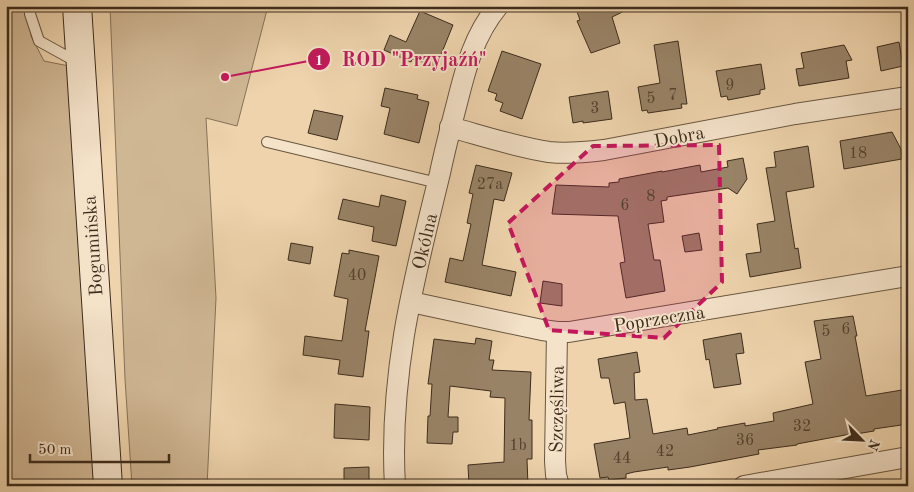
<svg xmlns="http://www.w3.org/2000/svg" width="914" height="492" font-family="'Old Standard TT',serif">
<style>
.green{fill:#d0b794;stroke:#867258}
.building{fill:#998367;stroke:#3d2c1c}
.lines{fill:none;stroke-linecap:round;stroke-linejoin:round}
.lane-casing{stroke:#695640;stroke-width:12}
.street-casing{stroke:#695640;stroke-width:22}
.secondary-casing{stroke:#3d2c1c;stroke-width:30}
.lane{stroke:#f4e2c9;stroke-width:10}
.street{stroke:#f4e2c9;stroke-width:20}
.secondary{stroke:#f4e2c9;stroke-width:28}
.marked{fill:#c2185b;fill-opacity:0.2;stroke:#c2185b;stroke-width:4;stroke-dasharray:10 6;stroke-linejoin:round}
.labels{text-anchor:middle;stroke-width:4;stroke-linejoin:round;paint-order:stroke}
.number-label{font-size:16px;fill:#54422f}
.street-label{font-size:19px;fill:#3d2c1c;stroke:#f4e2c9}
.leader{fill:none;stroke:#c2185b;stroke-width:2}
.callout-dot{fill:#c2185b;stroke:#f4e2c9;stroke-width:2}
.mark-label{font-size:15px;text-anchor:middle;font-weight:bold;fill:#fff}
.callout-label{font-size:20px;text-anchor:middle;font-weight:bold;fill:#c2185b;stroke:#f4e2c9;stroke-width:4;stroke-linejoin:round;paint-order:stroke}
</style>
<rect width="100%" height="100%" fill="#eed3ac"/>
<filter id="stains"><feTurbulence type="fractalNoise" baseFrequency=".004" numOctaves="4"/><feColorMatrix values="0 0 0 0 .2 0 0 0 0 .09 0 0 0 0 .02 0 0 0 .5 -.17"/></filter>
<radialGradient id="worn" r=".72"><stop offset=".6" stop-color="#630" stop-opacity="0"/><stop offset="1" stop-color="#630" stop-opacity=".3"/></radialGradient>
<g class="green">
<path d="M6,6H26L31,36L44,61L69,66L98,486H6Z"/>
<path d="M110,6H268L237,126L206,118L216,298L207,486H132L125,379Z"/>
</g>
<g class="building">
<path d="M575,6H635L612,17L620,43L591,53L577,21L580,20Z"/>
<path d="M420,11L453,25L436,67L417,60V61L412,59L411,62L384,50L390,35L406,42Z"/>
<path d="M678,41L687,104H681L682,108L648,113L647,110L642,111L638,87L660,83L654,45Z"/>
<path d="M899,42L903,66L881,71L877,47Z"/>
<path d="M844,45L852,60L846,61L849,78L799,86L796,69L804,68L801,53Z"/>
<path d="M502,51L541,64L522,119L500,111L503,103L495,100L497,94L488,91Z"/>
<path d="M761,64L765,89L760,90V94L728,100L727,96L721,97L716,71Z"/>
<path d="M385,88L418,95L417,99L429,102L419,143L384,134L390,108L381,106Z"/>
<path d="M608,91L612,119L583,123V121L573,123L569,97Z"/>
<path d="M314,110L343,116L337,140L308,133Z"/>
<path d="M892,132L901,149L902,159L844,169L840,141Z"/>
<path d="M808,146L814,187L786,192L795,249L798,248L801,268L750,277L746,254L761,252L757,224L775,221L766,168L776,167L774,152Z"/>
<path d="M743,158L747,179L737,194L728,188L667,197V200L661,201L664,222L648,224L654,260H660L665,291L626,298L620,263L625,262L618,216L552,214L556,185L609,187V183L619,182V179L662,171V172L700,165L701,172L728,167L727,161Z"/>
<path d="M476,165L512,173L504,201L494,199L482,265L516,272L511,296L445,282L450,258L463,261L471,224L467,223L473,194L469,193Z"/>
<path d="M381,195L406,201L396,246L372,241L374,227L338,219L343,199L379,207Z"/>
<path d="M699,233L702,250L685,252L682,236Z"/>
<path d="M291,243L313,247L310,264L288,260Z"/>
<path d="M349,250L379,256L365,331H369L363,377L338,374L340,360L303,355L305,336L342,341L348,299L334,296L342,253L349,254Z"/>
<path d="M543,281L562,284V306L540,303Z"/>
<path d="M853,316L857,336H855L866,396L908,389V424L874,429V431L856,434V433L797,444V445L758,450L759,454L690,467L668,470V467L634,472L626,474V478L609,480L608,477L600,478L594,444L630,438L625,402L614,404L609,378H601L598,359L637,352L640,372L634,373L635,400L647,399L653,434L687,428L688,435L718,429L717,428L745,423V426L774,421L773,413L813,404L805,362L821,359L814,321Z"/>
<path d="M741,333L744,353L736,354L741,384L714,388L709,359L706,360L703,340Z"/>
<path d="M476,338L492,341L489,360H494L492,370L531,372L529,420H532V459H527L528,486H469L468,465L504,462L505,398L490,397L491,391L450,386L448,417H458V432H453L452,444L427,443L428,416H430L432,384H428L434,339L475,344Z"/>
<path d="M335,404L370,407L369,440L334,438Z"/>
<path d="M369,467V486H344V468Z"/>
</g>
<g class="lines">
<defs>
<g id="lane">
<path d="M31,6L30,14L39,41L77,62"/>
<path d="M267,142L438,183"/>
</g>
<g id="street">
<path d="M450,127C483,136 516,147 549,152C568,154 586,152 604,150L795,114L908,97"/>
<path d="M411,302L542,330L557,332H569L908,276"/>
<path d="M557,332L555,461L556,475L559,486"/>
<path d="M395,486C392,435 396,385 404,335C413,280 427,227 440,173C445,149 451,126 457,103C466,67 474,35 498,6"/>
<path d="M744,486L908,457"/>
</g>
<path id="secondary" d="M77,6L108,486"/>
</defs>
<use href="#lane" class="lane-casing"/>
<use href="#street" class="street-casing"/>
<use href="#secondary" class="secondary-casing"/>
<use href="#lane" class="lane"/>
<use href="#street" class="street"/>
<use href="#secondary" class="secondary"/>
</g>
<path class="marked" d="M719,145L722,282L664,338L549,330L508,223L593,146Z"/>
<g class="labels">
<g class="number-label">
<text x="730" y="90">9</text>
<text x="673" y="100">7</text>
<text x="651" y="103">5</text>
<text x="595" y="113">3</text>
<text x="858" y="158">18</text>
<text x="490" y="189">27a</text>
<text x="651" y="201">8</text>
<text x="625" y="210">6</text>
<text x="357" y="280">40</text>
<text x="846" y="334">6</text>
<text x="826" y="336">5</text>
<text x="802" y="431">32</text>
<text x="745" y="445">36</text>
<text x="518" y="450">1b</text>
<text x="665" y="456">42</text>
<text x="622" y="463">44</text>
</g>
<g class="street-label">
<text transform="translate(679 136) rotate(-11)" y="7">Dobra</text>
<text transform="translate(424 241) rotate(-77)" y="7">Okólna</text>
<text transform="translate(92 246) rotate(-94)" y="7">Bogumińska</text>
<text transform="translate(659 318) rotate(-9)" y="7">Poprzeczna</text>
<text transform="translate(556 409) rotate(-89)" y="7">Szczęśliwa</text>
</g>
</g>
<path class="leader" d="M225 77L319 59"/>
<g class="callout-dot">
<circle cx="225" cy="77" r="5"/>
<circle cx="319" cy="59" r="12"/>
</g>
<g class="mark-label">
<text x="319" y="65">1</text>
</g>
<g class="callout-label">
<text x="414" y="66">ROD "Przyjaźń"</text>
</g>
<rect width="914" height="492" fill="none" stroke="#eed3ac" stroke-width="25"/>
<rect x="8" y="8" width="899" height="477" fill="none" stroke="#3d2c1c" stroke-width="2.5"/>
<rect x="12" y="12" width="889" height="467" fill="none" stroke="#3d2c1c"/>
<g transform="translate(862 440) rotate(114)" stroke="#f4e2c9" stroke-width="4" paint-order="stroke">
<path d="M0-4L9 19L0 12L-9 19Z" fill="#3d2c1c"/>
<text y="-8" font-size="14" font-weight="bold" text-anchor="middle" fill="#3d2c1c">N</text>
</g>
<path d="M30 454v8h139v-8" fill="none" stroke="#3d2c1c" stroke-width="2.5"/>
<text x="38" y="454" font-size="15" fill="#3d2c1c" stroke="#f4e2c9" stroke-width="4" paint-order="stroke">50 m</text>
<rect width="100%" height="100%" filter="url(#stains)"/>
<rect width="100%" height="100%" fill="url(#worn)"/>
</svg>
